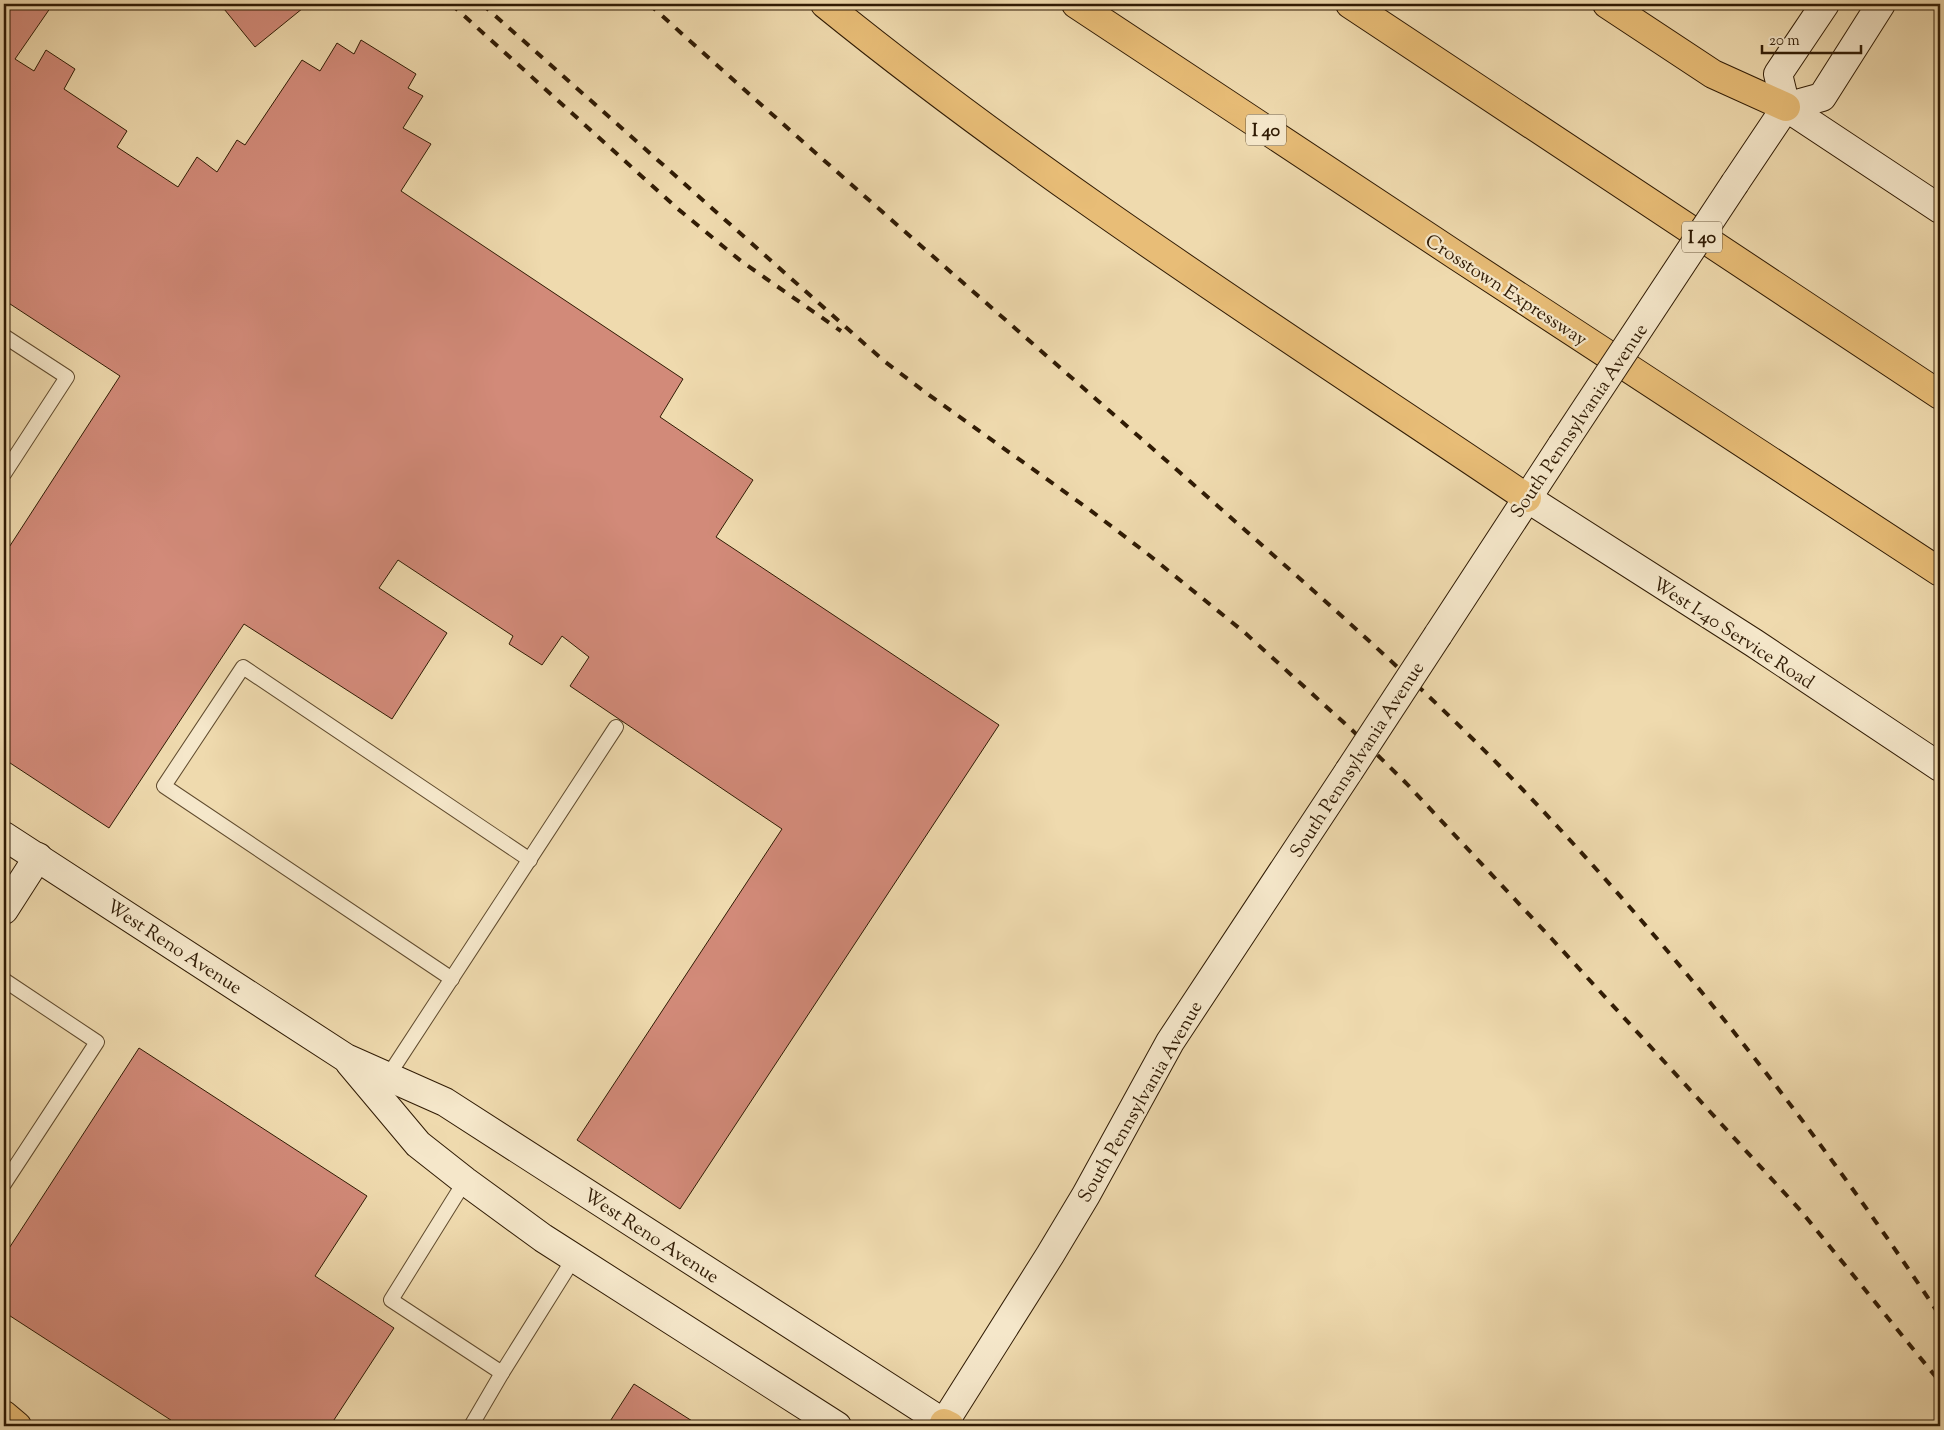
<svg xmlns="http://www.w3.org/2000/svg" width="1944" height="1430" font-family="'Sorts Mill Goudy',serif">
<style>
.building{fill:#d28a79;stroke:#301b04}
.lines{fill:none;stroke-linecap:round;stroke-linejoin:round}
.lane-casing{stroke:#604b2e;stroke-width:16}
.secondary-casing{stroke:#301b04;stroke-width:30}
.primary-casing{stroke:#301b04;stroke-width:30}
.highway-casing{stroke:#301b04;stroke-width:30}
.lane{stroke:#f5e7ca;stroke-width:14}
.secondary{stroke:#f5e7ca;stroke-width:28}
.primary{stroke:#e8bd77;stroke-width:28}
.highway{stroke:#e8bd77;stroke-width:28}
.rail{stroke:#301b04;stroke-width:4;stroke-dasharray:9 9;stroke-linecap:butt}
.secondary-bridge-casing{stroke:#301b04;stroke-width:30;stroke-linecap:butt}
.secondary-bridge{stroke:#f5e7ca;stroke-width:28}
.labels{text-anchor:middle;stroke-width:4.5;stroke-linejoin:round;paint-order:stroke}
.shield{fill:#f5e7ca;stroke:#6b583f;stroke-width:1}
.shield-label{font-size:18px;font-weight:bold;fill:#301b04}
.street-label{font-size:19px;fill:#301b04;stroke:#f5e7ca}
</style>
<rect width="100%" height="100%" fill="#efdaae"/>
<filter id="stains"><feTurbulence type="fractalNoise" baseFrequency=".004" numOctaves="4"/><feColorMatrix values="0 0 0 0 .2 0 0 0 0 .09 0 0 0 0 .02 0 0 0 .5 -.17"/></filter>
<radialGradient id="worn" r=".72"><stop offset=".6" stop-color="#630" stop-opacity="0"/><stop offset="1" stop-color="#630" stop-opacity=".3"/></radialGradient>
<g class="building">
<path d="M4,4H53L15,59L34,71L46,50L75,69L64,89L127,131L117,147L178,187L197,157L217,172L237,140L245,145L302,60L320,71L337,43L354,54L361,40L416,74L408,88L423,96L403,128L431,144L401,191L683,379L660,417L753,480L716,537L999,725L680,1209L577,1140L782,829L570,686L589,657L562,636L542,665L509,644L513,636L398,560L379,588L447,633L392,719L244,624L109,828L4,759V555L120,376L4,300Z"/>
<path d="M220,4H308L255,47Z"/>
<path d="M139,1048L367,1196L315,1276L394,1328L330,1426H180L4,1312V1256Z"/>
<path d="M634,1384L700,1426H607Z"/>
</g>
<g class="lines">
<defs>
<g id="lane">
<path d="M4,336L67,377L4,474"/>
<path d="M452,979L164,786L243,667L530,860"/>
<path d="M4,980L97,1042L4,1184"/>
<path d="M388,1076L616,727"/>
<path d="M465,1181L391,1300L502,1373L574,1258"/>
<path d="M471,1426L502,1373"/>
</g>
<g id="secondary">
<path d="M1786,107L1940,209"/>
<path d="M1786,107L1778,74L1825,4"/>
<path d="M1735,183L1786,107L1822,97L1881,4"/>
<path d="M1527,498L1754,643L1940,767"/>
<path d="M1438,635L1562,445"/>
<path d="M4,836L346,1058L445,1102L944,1423"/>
<path d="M4,910L38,857"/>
<path d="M350,1063L418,1144L465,1181L543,1238L837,1426"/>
<path d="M944,1426V1423L1050,1255L1086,1195L1170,1042L1349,771"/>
</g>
<g id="primary">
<path d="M4,1415L17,1426"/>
<path d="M944,1423L950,1426"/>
</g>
<g id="highway">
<path d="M825,4C1047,184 1290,338 1527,498"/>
<path d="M1076,4L1457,256L1940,572"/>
<path d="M1350,4L1940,395"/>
<path d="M1607,4L1713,74L1786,107"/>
</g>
</defs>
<use href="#lane" class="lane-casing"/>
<use href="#secondary" class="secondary-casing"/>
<use href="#primary" class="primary-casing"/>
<use href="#highway" class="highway-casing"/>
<use href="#lane" class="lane"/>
<use href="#secondary" class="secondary"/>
<use href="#primary" class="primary"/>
<use href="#highway" class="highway"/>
<g class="rail">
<path d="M451,4L678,209L741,261L841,331"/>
<path d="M482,4L884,361L929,395L1090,510L1149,555L1244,632L1352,730L1406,783L1551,938L1801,1211L1940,1382"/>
<path d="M649,4C826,164 1006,320 1185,477C1301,580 1419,681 1526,793C1679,954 1817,1130 1940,1316"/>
</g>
<defs>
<g id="secondary-bridge">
<path d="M1562,445L1735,183"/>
<path d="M1349,771L1438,635"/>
</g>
</defs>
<use href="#secondary-bridge" class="secondary-bridge-casing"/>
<use href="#secondary-bridge" class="secondary-bridge"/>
</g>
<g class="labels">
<g class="shield">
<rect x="1246" y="114.5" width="40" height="31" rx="4"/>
<rect x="1682" y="221.5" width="40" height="31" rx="4"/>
</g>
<g class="shield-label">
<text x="1266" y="136">I 40</text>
<text x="1702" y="243">I 40</text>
</g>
<g class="street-label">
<text transform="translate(1507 289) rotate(33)" y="7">Crosstown Expressway</text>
<text transform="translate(1578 420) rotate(-56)" y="7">South Pennsylvania Avenue</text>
<text transform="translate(1734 632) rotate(33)" y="7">West I-40 Service Road</text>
<text transform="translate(1356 759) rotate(-57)" y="7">South Pennsylvania Avenue</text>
<text transform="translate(175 946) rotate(33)" y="7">West Reno Avenue</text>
<text transform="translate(1139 1101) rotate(-60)" y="7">South Pennsylvania Avenue</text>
<text transform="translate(652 1235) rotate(33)" y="7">West Reno Avenue</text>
</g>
</g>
<rect width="1944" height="1430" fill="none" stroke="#efdaae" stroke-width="20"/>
<rect x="5" y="5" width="1934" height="1420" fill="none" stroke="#301b04" stroke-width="2.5"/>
<rect x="10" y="10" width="1924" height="1410" fill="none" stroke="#301b04"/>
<path d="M1762 45v8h99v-8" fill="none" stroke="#301b04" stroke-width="2.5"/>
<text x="1769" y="45" font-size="15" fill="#301b04" stroke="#f5e7ca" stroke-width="4" paint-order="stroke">20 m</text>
<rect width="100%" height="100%" filter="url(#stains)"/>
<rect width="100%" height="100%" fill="url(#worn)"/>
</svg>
